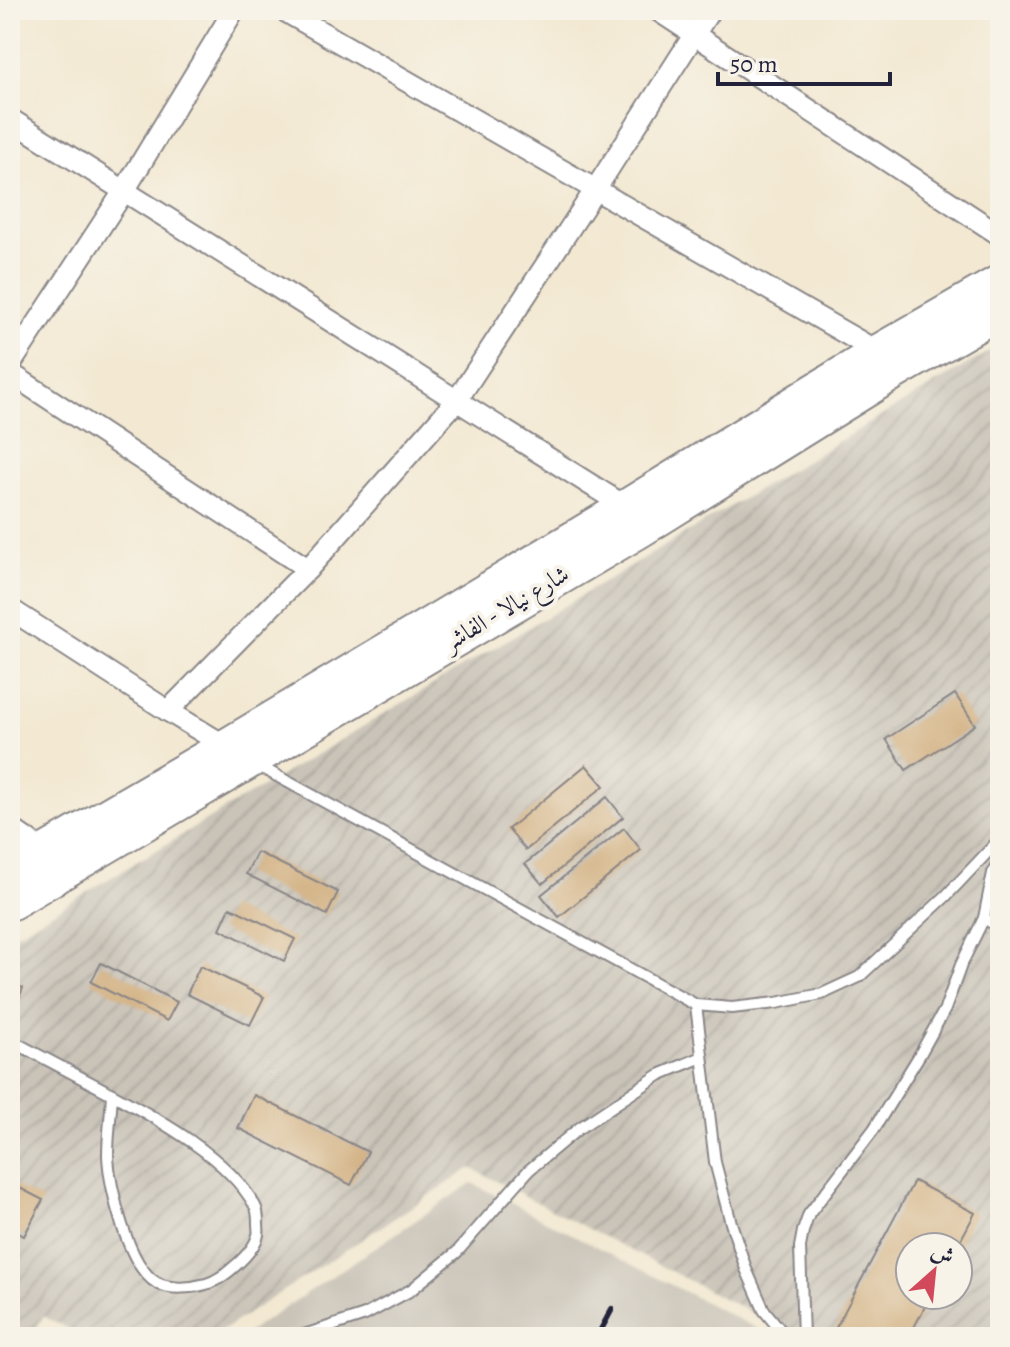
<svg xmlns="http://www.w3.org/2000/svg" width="1010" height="1347" font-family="Alegreya,Amiri,serif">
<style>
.industrial{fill:url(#industrial-furrows);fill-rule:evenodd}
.railway{fill:#c9c3b8}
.building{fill:#d3b285}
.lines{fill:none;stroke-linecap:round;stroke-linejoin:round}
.service-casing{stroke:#8a8687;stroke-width:14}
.minor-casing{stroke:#8a8687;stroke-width:24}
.trunk-casing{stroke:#8a8687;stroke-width:38}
.service{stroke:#fff;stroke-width:10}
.minor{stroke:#fff;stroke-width:20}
.trunk{stroke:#fff;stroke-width:34}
.rail{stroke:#22223b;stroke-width:6}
.labels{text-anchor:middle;stroke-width:8;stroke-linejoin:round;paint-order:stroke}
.street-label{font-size:24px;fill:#22223b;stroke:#f7f3e8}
</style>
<defs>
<pattern id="industrial-furrows" width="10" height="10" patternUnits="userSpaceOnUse" patternTransform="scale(2)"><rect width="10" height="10" fill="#c9c3b8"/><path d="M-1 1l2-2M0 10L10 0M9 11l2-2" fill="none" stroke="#aca79f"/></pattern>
</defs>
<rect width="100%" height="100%" fill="#f7f3e8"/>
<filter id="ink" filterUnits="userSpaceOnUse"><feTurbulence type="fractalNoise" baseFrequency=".0125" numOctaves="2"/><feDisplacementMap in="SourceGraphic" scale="16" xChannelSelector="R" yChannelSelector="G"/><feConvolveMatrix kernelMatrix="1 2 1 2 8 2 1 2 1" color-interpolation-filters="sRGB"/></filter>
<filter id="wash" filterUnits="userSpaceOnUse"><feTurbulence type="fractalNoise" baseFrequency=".006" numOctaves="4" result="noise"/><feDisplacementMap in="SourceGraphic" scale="32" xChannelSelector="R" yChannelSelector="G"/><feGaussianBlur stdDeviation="1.8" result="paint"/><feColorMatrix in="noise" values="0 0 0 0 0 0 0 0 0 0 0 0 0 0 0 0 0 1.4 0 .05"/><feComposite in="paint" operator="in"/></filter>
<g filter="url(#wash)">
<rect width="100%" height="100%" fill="#f3e9d3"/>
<path class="industrial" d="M1000,345V1337H798L471,1168L212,1337H85L43,1316L32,1337H10V938ZM910,1247H958V1295H910Z"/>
<path class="railway" d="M472,1183L773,1337H241Z"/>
<g id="blocks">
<g class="building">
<path d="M955,694L975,725L906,770L886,739Z"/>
<path d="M586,765L604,786L526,850L508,829Z"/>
<path d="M607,797L623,817L542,884L525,864Z"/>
<path d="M624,828L641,850L559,917L541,895Z"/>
<path d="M257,852L338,892L327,915L246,874Z"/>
<path d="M230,907L295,939L284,961L220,929Z"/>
<path d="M101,963L177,1002L167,1021L91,982Z"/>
<path d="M200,966L264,997L250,1025L187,994Z"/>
<path d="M10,982L23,988L15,1008L10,1005Z"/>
<path d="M254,1095L368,1152L351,1185L238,1128Z"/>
<path d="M914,1181L975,1213L957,1247H910V1295H931L909,1337H840L833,1333Z"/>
<path d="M10,1183L43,1200L24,1236L10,1228Z"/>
</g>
</g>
</g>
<g filter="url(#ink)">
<use href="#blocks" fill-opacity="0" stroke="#8a8687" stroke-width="2"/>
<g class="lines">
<defs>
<g id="service">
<path d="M257,765L696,1005L732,1008L776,1003L822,994L859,977L946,896L1000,839"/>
<path d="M984,918L1000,928"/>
<path d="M696,1005L715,1162L731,1223L746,1269L764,1310L786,1337"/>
<path d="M10,1040L112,1094"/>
<path d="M112,1094C158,1119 229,1158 255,1206C258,1211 258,1217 258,1223C258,1225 259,1234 258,1235C254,1253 222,1280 206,1284C192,1288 170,1290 157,1283C128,1267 109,1187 108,1155C108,1135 111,1114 112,1094Z"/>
<path d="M298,1337L365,1315L411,1290L457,1252L529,1170L578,1129L659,1075L702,1057"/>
<path d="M803,1337L800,1247L803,1231L809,1214L874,1129L919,1056L945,1009L961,965L984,918L993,873L1000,858"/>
</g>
<g id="minor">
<path d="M283,10L878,352"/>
<path d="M657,10L1000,235"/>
<path d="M10,119L626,507"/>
<path d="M10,365L124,191L234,10"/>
<path d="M10,373L308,569"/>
<path d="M10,609L168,711"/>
<path d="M232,750L168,711L308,569L457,400L595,190L710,10"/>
<path d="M10,828L45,852"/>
</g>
<g id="trunk">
<path d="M10,872L225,747L626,507L878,352L1000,282"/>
<path d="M10,903L640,530L891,374L1000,311"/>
</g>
</defs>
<use href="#service" class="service-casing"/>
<use href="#minor" class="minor-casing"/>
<use href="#trunk" class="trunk-casing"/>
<use href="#service" class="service"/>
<use href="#minor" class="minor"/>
<use href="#trunk" class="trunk"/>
<path class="rail" d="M597,1337L612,1309"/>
</g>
</g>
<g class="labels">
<g class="street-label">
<text transform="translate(506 608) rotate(-31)" y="8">شارع نيالا - الفاشر</text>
</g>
</g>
<rect width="1010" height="1347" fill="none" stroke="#f7f3e8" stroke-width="40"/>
<g transform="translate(934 1271) rotate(27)"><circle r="38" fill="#f7f3e8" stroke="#a29fa3" stroke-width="2"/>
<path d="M0-6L14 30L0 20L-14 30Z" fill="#d1495b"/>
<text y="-12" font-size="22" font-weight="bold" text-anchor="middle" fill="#22223b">ش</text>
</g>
<path d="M718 72v12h172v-12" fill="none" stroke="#22223b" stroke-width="4"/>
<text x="730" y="72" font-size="24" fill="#22223b" stroke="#f7f3e8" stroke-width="6" paint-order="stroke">50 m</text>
</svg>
